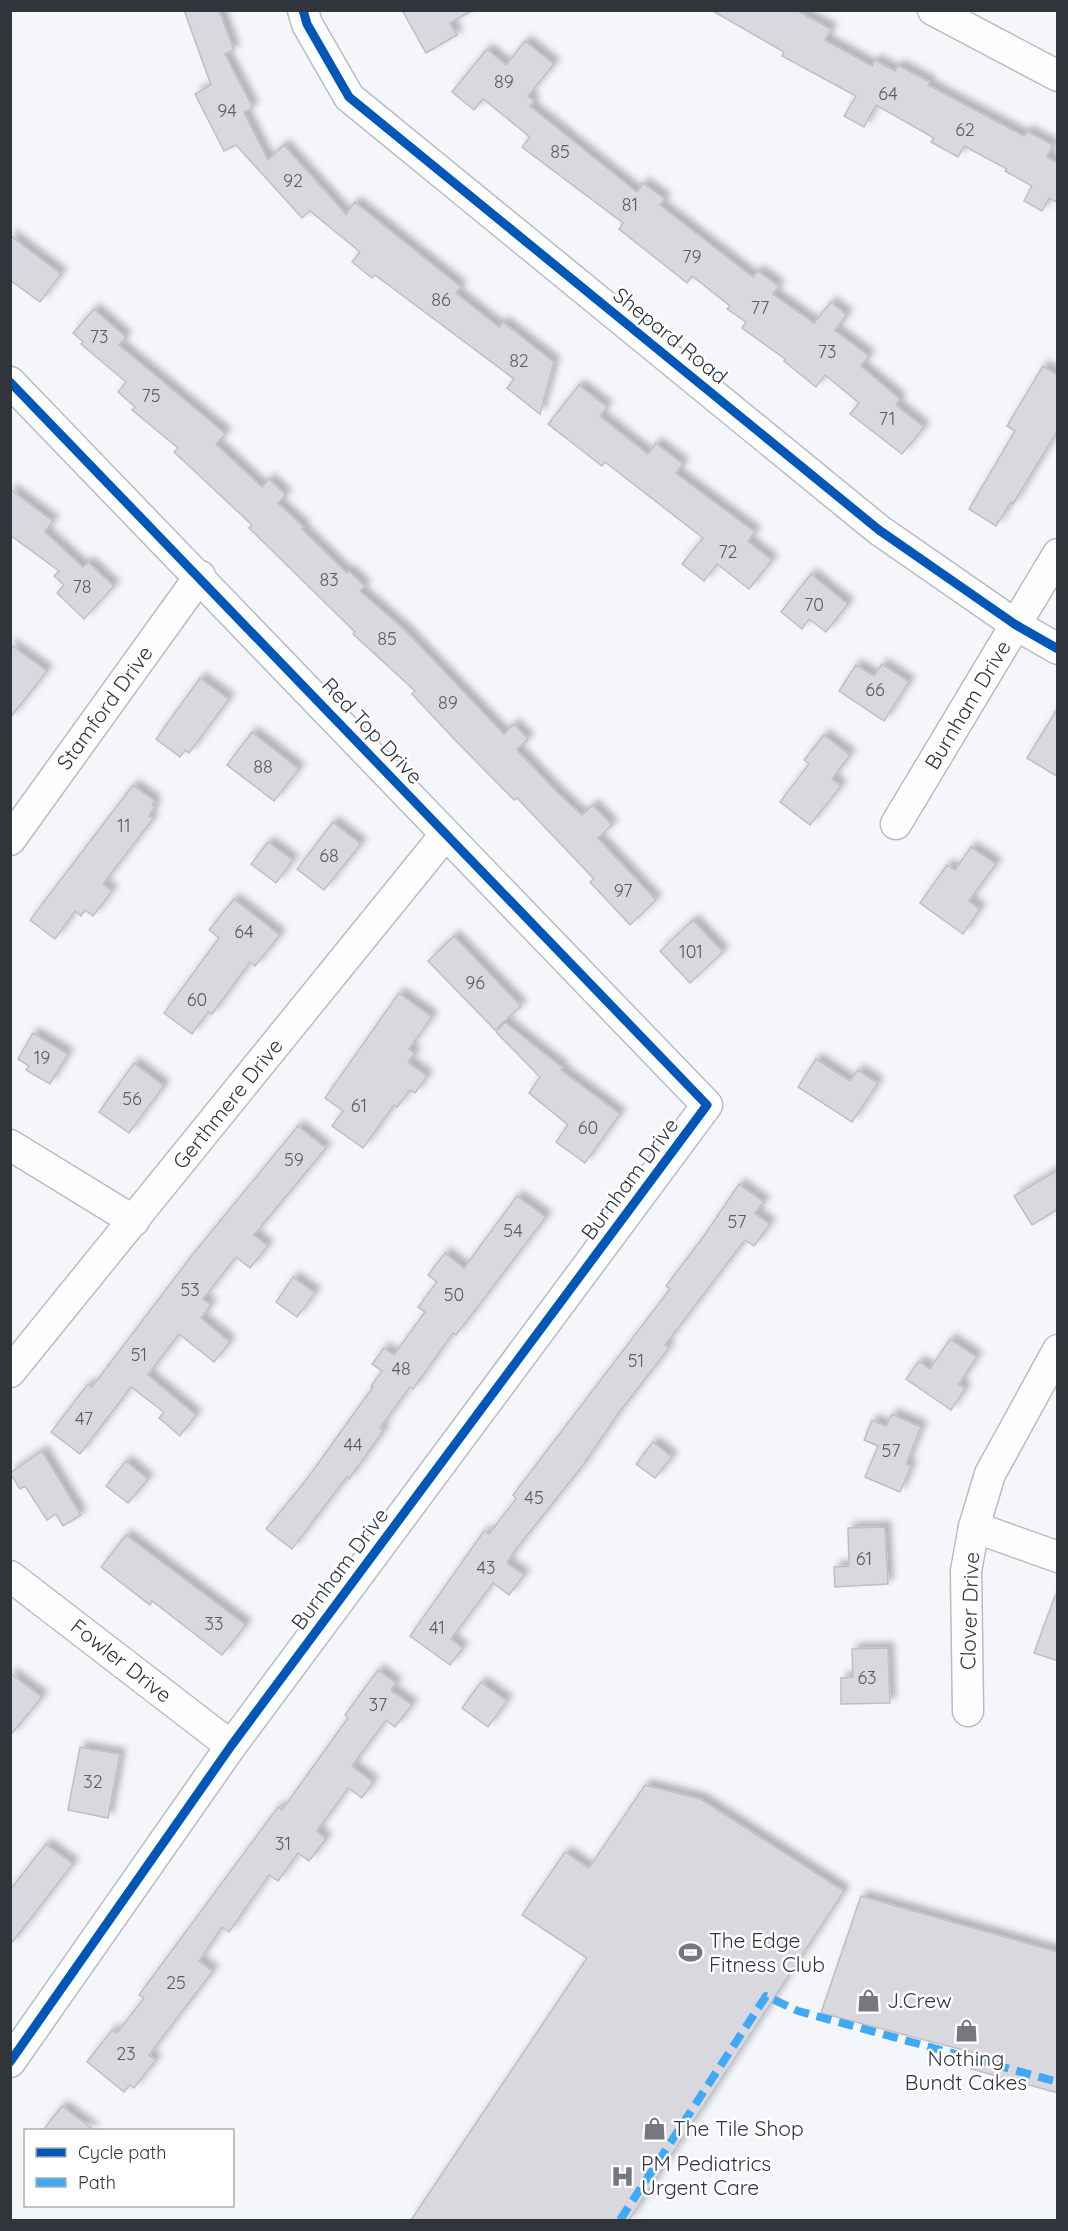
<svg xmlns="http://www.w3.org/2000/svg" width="1068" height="2231" font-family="Quicksand,sans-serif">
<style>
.building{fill:#d8d8de;stroke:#bfbec4;stroke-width:1.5;filter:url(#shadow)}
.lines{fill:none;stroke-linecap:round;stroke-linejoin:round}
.minor-casing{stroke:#b9bcc1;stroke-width:33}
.minor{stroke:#fdfefe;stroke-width:30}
.quiet{stroke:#3fa9f5;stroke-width:8;stroke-dasharray:15 8;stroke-linecap:butt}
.cycleway-casing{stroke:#fff;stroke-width:13}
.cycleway{stroke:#0057b8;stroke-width:9}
.labels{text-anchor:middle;stroke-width:5;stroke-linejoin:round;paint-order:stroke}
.number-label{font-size:18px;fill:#5a5d64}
.street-label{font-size:21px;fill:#30343b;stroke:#fff}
.poi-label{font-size:21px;fill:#30343b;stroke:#fff;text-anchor:start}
</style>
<defs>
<filter id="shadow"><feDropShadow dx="5.5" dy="-5.5" stdDeviation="3" flood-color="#0004"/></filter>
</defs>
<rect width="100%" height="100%" fill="#f4f6fa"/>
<g class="building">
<path d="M184,10H219L234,50L225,54L253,108L244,112L268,160L284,145L346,214L355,202L461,287L456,293L499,327L503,322L554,362L540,414L507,388L514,379L375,275L372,278L352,262L360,252L310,211L302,218L236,145L224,151L195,94L211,85Z"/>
<path d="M402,10H473L450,23L457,35L426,53Z"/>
<path d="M711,10H796L831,29L825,40L872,66L875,60L895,71L898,65L930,82L928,85L1024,136L1027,131L1053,145L1047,157L1058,163V203L1049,198L1042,211L1024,201L1032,186L1005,171L1007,169L964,146L958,157L931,142L934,138L876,105L864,127L844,116L856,96L782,56L784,52Z"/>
<path d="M525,41L554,64L528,96L534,101L530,106L637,192L643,183L665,199L660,205L753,277L758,271L779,286L773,294L814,323L831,302L847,315L835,330L869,356L861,366L900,399L896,405L924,427L902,454L850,414L859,403L825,375L816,387L784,361L785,359L742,328L746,322L727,309L730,306L692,276L687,283L619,229L623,223L522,147L530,137L483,99L474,110L452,92L487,49L506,65Z"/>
<path d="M10,235L61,274L40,302L10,280Z"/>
<path d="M94,309L126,337L119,345L226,434L216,444L262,487L269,479L286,495L278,503L304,527L302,529L347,573L349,571L365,586L360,591L405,630L504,734L514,724L528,739L517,750L558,793L582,815L593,805L612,825L598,838L656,900L630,925L590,882L594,879L517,798L514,800L454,739L412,694L415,691L353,634L355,632L249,528L252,525L174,452L178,448L132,410L135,407L118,392L126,382L81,344L83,342L73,333Z"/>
<path d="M1043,366L1058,375V430L1013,504L1011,502L996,526L969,509L1015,431L1007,426Z"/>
<path d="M579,385L607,407L600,416L648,454L656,443L683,464L676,473L755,532L748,541L772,560L749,589L717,564L704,581L682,564L703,538L605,462L602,466L548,424Z"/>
<path d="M10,489L53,521L45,532L83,567L88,562L114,586L84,619L57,593L64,585L54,576L59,571L10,535Z"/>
<path d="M811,574L848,604L826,632L809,619L802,629L781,612Z"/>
<path d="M10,644L47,671L10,718Z"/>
<path d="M882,664L909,682L884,721L839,691L856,665L874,676Z"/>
<path d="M200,678L229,699L189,753L185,750L180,757L156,739Z"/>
<path d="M1058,708V777L1027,758Z"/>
<path d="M252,732L299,769L274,801L227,765Z"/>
<path d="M824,735L850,755L832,779L841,786L810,825L780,802L809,764L804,760Z"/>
<path d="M133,785L155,801L152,805L155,807L149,816L153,819L103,884L112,891L93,916L85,910L81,916L75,911L55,939L30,920Z"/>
<path d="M333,822L361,844L324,890L297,869Z"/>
<path d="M268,842L293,860L276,883L251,864Z"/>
<path d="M971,847L996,864L969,901L980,909L963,934L920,903L947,865L955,870Z"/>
<path d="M234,899L280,935L255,966L250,962L212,1014L208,1012L192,1034L164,1013L219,938L209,930Z"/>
<path d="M693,920L723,952L690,983L660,951Z"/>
<path d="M454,936L521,1006L495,1030L428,961Z"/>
<path d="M399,993L432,1017L409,1049L415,1053L408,1062L427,1076L415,1093L410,1090L397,1107L394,1105L363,1148L332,1126L343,1111L325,1098Z"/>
<path d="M505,1022L563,1068L561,1070L620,1114L585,1163L556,1142L568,1125L529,1093L540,1077L496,1032Z"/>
<path d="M33,1033L68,1054L50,1084L26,1070L29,1066L18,1059Z"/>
<path d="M816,1059L850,1081L858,1070L878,1083L852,1122L798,1087Z"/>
<path d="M134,1063L164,1086L129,1133L99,1112Z"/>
<path d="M298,1126L326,1148L254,1235L268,1246L250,1268L236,1257L203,1299L211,1305L201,1318L230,1342L214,1362L179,1334L148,1375L196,1415L180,1436L159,1418L164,1412L131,1387L80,1454L51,1432L88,1384L92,1387L193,1254Z"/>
<path d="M1058,1170V1209L1032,1225L1014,1196Z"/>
<path d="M739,1184L764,1202L755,1213L770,1224L754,1246L745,1240L665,1345L669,1348L618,1414L583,1465L514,1552L507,1563L524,1575L509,1595L493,1583L451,1639L463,1648L450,1665L410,1636L484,1531L489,1534L516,1499L513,1495L670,1289L666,1286L704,1236Z"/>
<path d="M517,1196L546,1217L456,1335L453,1333L413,1389L410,1387L380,1428L384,1430L349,1479L347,1477L292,1549L266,1529L304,1483L373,1387L371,1386L382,1371L372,1364L384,1348L394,1355L425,1312L418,1307L437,1282L428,1275L445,1253L464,1268Z"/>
<path d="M293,1277L315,1293L297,1317L276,1302Z"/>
<path d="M950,1339L977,1357L959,1384L965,1389L951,1410L906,1379L919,1361L930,1369Z"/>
<path d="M892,1414L921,1427L906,1464L911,1466L900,1492L865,1477L878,1446L864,1440L872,1420L886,1426Z"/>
<path d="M653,1442L672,1457L655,1478L636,1464Z"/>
<path d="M42,1451L81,1515L63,1526L56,1514L47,1520L25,1486L20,1489L10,1473Z"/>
<path d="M126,1461L148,1479L128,1503L106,1486Z"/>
<path d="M885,1527L888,1584L835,1587L834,1567L849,1566L848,1528Z"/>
<path d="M126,1535L246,1625L222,1655L152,1601L150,1605L101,1567Z"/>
<path d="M1055,1596L1058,1597V1661L1034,1653Z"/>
<path d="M888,1648L890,1703L841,1704V1678L853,1677L852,1649Z"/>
<path d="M378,1670L396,1683L391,1690L412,1705L395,1727L386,1720L352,1766L373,1782L362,1798L348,1788L317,1831L326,1839L309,1861L298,1853L278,1881L269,1875L229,1932L222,1927L199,1961L213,1971L149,2055L156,2060L134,2088L130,2085L124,2092L87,2062L112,2030L117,2033L144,1998L139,1995L278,1807L282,1810L348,1718L345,1715Z"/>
<path d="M10,1673L42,1697L10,1736Z"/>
<path d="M481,1682L507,1701L488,1727L462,1708Z"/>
<path d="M80,1747L120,1754L108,1818L68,1810Z"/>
<path d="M645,1785L701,1799L844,1891L629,2220H411L587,1958L522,1915L565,1852L589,1868Z"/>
<path d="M46,1844L73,1864L10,1945V1890Z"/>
<path d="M861,1896L1058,1952V2093L971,2069L975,2053L821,2013Z"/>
<path d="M62,2106L94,2130H43Z"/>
</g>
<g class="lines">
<defs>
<g id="minor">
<path d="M303,10L307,24L349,97L879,530L1016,625L1058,649"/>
<path d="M933,10L1058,76"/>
<path d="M10,382L707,1105L231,1746L10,2062"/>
<path d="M896,824L1058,554"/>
<path d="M10,840L200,576"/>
<path d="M10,1145L134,1221"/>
<path d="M10,1372L445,835"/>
<path d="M974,1527L1058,1557"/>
<path d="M10,1576L231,1746"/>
<path d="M968,1711L966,1571L974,1527L990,1474L1058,1350"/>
</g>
</defs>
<use href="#minor" class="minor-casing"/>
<use href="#minor" class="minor"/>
<path class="quiet" d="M620,2220L766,1996L798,2011L1058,2082"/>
<defs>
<g id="cycleway">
<path d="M303,10L307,24L349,97L879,530L1016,625L1058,649"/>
<path d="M10,382L707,1105L231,1746L10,2062"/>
</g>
</defs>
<use href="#cycleway" class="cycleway-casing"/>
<use href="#cycleway" class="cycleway"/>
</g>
<defs>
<symbol id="stadium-bare" viewBox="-9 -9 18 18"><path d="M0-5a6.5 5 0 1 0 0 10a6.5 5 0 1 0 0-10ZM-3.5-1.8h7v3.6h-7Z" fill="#75787e" stroke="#fff" stroke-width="2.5" paint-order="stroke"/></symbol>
<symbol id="shop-bare" viewBox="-9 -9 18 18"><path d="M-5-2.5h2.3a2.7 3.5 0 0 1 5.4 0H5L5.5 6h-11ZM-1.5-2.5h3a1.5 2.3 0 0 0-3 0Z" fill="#75787e" stroke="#fff" stroke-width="2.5" paint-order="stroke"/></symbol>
<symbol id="hospital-bare" viewBox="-9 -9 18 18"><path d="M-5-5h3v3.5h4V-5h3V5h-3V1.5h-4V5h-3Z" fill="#75787e" stroke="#fff" stroke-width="2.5" paint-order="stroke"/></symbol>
</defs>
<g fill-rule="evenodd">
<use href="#stadium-bare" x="674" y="1936" width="33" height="33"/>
<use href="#shop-bare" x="852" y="1984" width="33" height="33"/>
<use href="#shop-bare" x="950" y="2014" width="33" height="33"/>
<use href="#shop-bare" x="638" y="2112" width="33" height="33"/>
<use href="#hospital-bare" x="606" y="2160" width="33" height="33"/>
</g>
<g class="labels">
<g class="number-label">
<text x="504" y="88">89</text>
<text x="888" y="100">64</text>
<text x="227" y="117">94</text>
<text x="965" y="136">62</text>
<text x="560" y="158">85</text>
<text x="293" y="187">92</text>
<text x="630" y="211">81</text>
<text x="692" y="263">79</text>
<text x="441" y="306">86</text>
<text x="760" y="314">77</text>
<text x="99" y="343">73</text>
<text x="827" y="358">73</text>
<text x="519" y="367">82</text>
<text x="151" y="402">75</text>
<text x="887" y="425">71</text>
<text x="728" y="558">72</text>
<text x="329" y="586">83</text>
<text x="82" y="593">78</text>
<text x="814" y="611">70</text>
<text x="387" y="645">85</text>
<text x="875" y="696">66</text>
<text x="448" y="709">89</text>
<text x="263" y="773">88</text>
<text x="124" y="832">11</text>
<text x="329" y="862">68</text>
<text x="623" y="897">97</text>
<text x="244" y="938">64</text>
<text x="691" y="958">101</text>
<text x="475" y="989">96</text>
<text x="197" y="1006">60</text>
<text x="42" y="1064">19</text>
<text x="132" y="1105">56</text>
<text x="359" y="1112">61</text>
<text x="588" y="1134">60</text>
<text x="294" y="1166">59</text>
<text x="737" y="1228">57</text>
<text x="513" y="1237">54</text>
<text x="190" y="1296">53</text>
<text x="454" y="1301">50</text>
<text x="139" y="1361">51</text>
<text x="636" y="1367">51</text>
<text x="401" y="1375">48</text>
<text x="84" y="1425">47</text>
<text x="353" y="1451">44</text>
<text x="891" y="1457">57</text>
<text x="534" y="1504">45</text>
<text x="864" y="1565">61</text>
<text x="486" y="1574">43</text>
<text x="214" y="1630">33</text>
<text x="437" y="1634">41</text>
<text x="867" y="1684">63</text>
<text x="378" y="1711">37</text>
<text x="93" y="1788">32</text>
<text x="283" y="1850">31</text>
<text x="176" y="1989">25</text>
<text x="126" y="2060">23</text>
</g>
<g class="street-label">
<text transform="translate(670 336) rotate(39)" y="7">Shepard Road</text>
<text transform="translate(968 705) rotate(-59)" y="7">Burnham Drive</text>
<text transform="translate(105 708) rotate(-54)" y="7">Stamford Drive</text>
<text transform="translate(372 731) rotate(47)" y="7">Red Top Drive</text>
<text transform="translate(228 1104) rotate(-51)" y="7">Gerthmere Drive</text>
<text transform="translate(630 1179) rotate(-53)" y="7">Burnham Drive</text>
<text transform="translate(340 1569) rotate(-53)" y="7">Burnham Drive</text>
<text transform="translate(970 1611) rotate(-88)" y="7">Clover Drive</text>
<text transform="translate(121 1661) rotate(38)" y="7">Fowler Drive</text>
</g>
<g class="poi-label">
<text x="709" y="1948">The Edge<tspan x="709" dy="24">Fitness Club</tspan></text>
<text x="887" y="2008">J.Crew</text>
<text x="966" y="2066" text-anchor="middle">Nothing<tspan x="966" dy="24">Bundt Cakes</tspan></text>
<text x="673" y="2136">The Tile Shop</text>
<text x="641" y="2171">PM Pediatrics<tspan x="641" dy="24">Urgent Care</tspan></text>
</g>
</g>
<rect width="1068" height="2231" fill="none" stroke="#30343b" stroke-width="24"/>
<rect x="24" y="2129" width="210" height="78" fill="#ffffff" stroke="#acaeb1" stroke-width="1.5"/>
<rect x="36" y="2148" width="30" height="9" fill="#0057b8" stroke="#acaeb1" stroke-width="1.5"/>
<text x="78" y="2159" font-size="18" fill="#30343b">Cycle path</text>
<rect x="36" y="2178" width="30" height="9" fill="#3fa9f5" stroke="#acaeb1" stroke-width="1.5"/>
<text x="78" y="2189" font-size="18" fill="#30343b">Path</text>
</svg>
